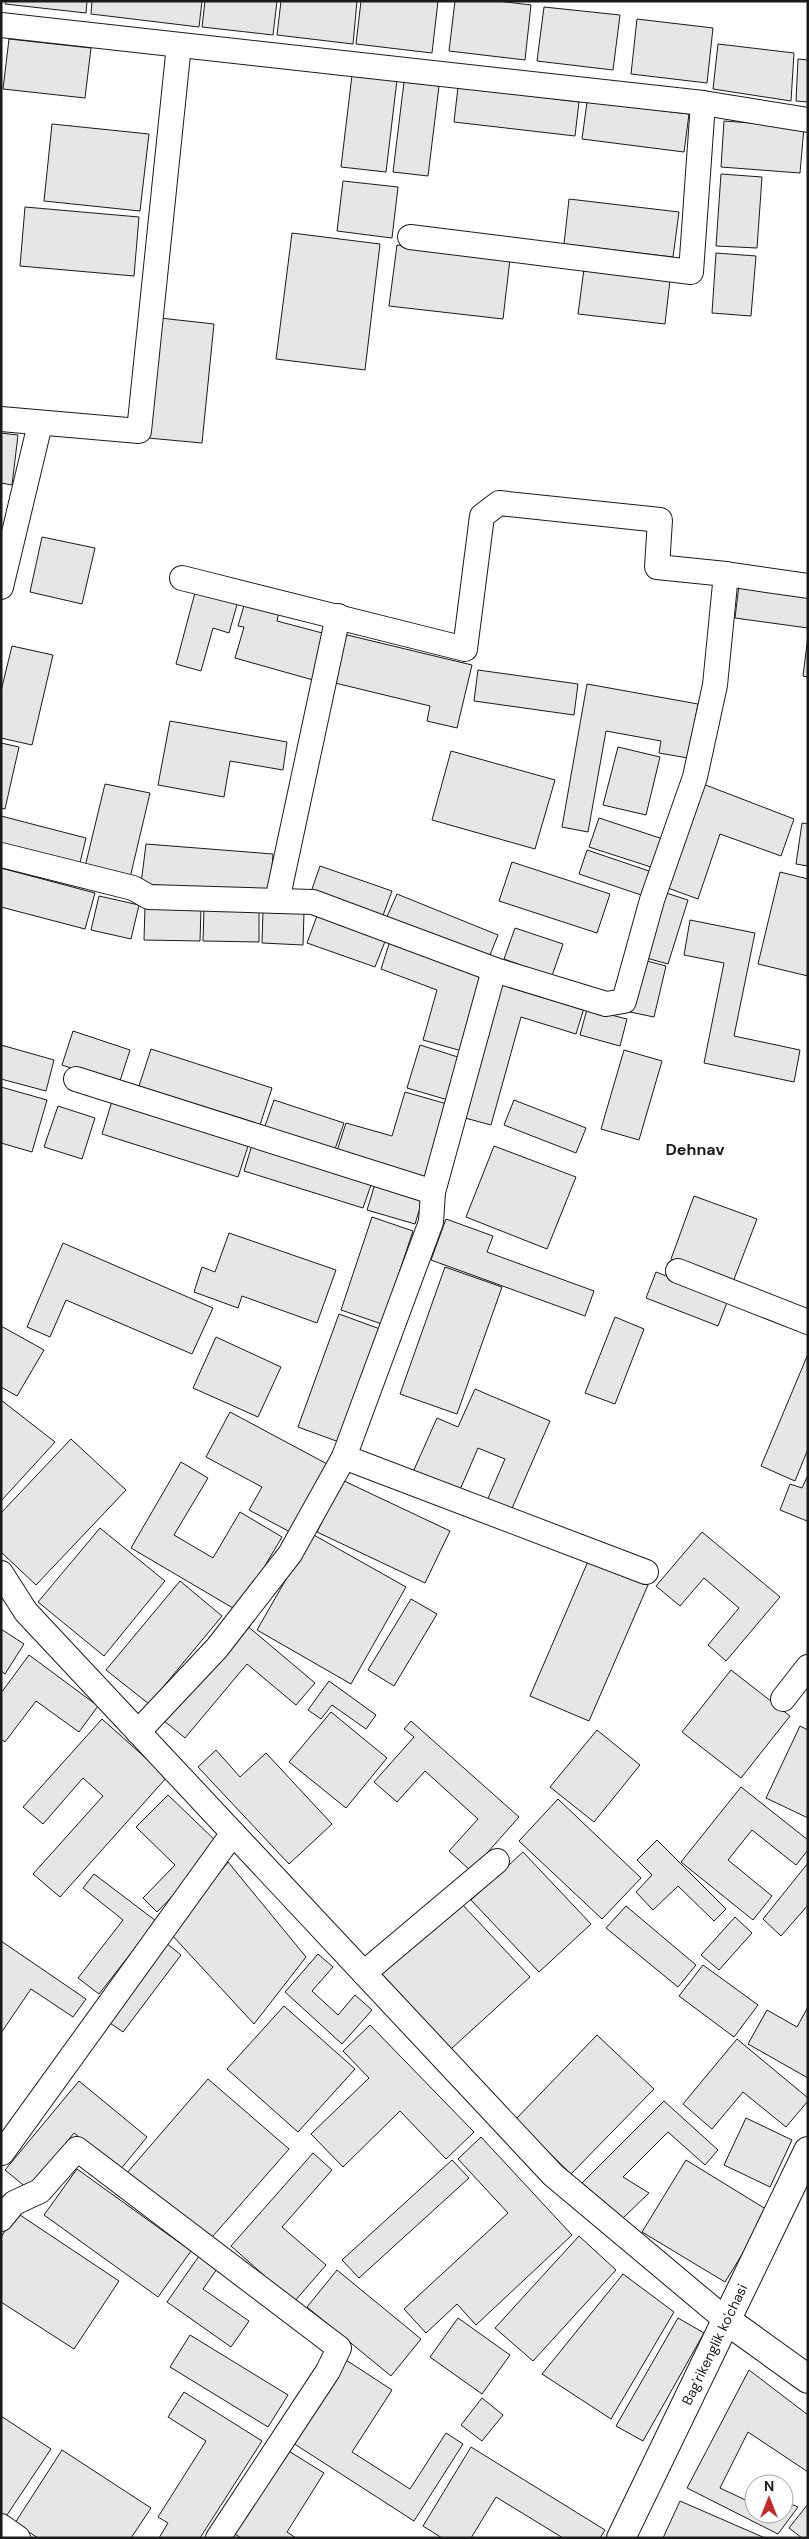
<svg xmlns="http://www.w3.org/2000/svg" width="809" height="2539" font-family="'DM Sans',sans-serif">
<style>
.building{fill:#e6e6e6;stroke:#1a1a1a}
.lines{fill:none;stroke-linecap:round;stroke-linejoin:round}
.minor-casing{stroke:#1a1a1a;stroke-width:26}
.tertiary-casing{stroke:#1a1a1a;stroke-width:30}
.secondary-casing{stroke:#1a1a1a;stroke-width:30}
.minor{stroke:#fff;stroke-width:24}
.tertiary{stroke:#fff;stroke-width:28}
.secondary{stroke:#fff;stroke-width:28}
.labels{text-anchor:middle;stroke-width:4;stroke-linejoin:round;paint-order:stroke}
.street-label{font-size:14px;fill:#1a1a1a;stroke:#fff}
.quarter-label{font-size:16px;font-weight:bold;fill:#1a1a1a;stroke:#fff}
</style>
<rect width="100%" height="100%" fill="#fff"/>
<g class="building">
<path d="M6,1H87L86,13L5,4Z"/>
<path d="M92,1H202L199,27L91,14Z"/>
<path d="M205,1H277L273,35L202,27Z"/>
<path d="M281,1H357L353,44L277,35Z"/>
<path d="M361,1H438L432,53L356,44Z"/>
<path d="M455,1H498L531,5L525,60L449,51Z"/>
<path d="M544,7L620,15L613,70L537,61Z"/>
<path d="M637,19L713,28L707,83L631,74Z"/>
<path d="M9,39L91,48L85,98L3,89Z"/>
<path d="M718,44L794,53L791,101L713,89Z"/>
<path d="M798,59L808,60V102L796,101Z"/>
<path d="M352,75L397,80L386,172L341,167Z"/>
<path d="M404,82L439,86L428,176L393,172Z"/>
<path d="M458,87L579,102L575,136L454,122Z"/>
<path d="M587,102L689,114L684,152L582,139Z"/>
<path d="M724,121L804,127L800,173L721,167Z"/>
<path d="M52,124L149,134L140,211L44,201Z"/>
<path d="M721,174L762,177L757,248L716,246Z"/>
<path d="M343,181L398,187L392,238L337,231Z"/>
<path d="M569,199L679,212L673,257L564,244Z"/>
<path d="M25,207L139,217L134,276L20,266Z"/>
<path d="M292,233L380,244L365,370L276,359Z"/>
<path d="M397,245L510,259L503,319L389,306Z"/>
<path d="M716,253L756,256L751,316L712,313Z"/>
<path d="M584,269L670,280L665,324L578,314Z"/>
<path d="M160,318L214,324L202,443L148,438Z"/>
<path d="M1,433L18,435L12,485L1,483Z"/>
<path d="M42,537L95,548L82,604L30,592Z"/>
<path d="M739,585L808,594V628L735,618Z"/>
<path d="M196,589L238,601L229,633L213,628L201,671L176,664Z"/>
<path d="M245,602L279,612L277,621L326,634L313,680L235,658L244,627L238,626Z"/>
<path d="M343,634L472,665L457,728L427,721L430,706L331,682Z"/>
<path d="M808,636V677L803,676Z"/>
<path d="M12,646L53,655L32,745L1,738V691Z"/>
<path d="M478,670L578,684L574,715L474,701Z"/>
<path d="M587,684L698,704L688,758L659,753L661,741L606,731L588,832L562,827Z"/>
<path d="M170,721L287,742L283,770L230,761L224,797L158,785Z"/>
<path d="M1,743L19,747L5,809L1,808Z"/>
<path d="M618,747L660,757L646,815L603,805Z"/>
<path d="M451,751L555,780L535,849L432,820Z"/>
<path d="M105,784L150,793L129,882L84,871Z"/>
<path d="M703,784L794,819L781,856L720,834L698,899L665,887Z"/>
<path d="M1,816L86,838L79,867L1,847Z"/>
<path d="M599,818L663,839L654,868L589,847Z"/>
<path d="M802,823L808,824V866L796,864Z"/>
<path d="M146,844L273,854L270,893L141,884Z"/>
<path d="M587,850L652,872L644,896L579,874Z"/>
<path d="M512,862L610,894L597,933L499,901Z"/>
<path d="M320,866L392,891L382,918L311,892Z"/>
<path d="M1,868L95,893L85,929L1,907Z"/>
<path d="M780,872L808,879V976L758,964Z"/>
<path d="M663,892L688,900L668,964L643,957Z"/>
<path d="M397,894L498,935L488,960L386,919Z"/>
<path d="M99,896L139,905L131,939L91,930Z"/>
<path d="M145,906L201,908L200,941L144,940Z"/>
<path d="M204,908L259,909V942L203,941Z"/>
<path d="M263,910L304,912L303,945L262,943Z"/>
<path d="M318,913L386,939L375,967L307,943Z"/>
<path d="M690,920L755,933L734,1036L800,1050L794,1082L704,1063L724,963L684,955Z"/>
<path d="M515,928L563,944L552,976L504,959Z"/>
<path d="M390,941L485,975L462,1051L423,1040L437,990L381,969Z"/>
<path d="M643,960L666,966L654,1017L630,1012Z"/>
<path d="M500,982L584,1008L576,1034L521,1017L491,1125L465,1118Z"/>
<path d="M587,1009L627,1019L620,1046L580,1035Z"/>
<path d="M73,1031L130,1050L119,1084L62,1065Z"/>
<path d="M1,1045L54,1060L46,1091L1,1079Z"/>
<path d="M420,1045L461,1058L448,1100L407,1088Z"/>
<path d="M151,1049L272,1088L259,1128L138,1089Z"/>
<path d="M624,1050L662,1061L639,1140L601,1129Z"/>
<path d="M1,1087L47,1100L32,1152L1,1143Z"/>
<path d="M405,1092L447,1104L424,1180L336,1154L346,1123L392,1136Z"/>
<path d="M274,1100L344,1123L334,1152L264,1129Z"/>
<path d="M514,1100L586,1128L576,1153L504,1125Z"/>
<path d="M112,1101L249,1143L238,1177L102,1134Z"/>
<path d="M58,1106L95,1118L82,1159L44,1147Z"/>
<path d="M252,1145L372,1182L363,1208L244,1171Z"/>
<path d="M494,1146L576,1177L547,1249L466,1217Z"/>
<path d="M375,1184L423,1198L415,1224L367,1210Z"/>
<path d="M694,1196L757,1219L733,1282L671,1259Z"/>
<path d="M372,1217L413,1231L382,1324L341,1310Z"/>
<path d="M446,1219L493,1236L487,1252L594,1291L585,1316L431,1260Z"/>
<path d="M229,1233L336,1270L317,1323L242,1296L238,1308L194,1292L202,1267L215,1272Z"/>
<path d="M63,1243L213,1308L192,1354L66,1300L50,1337L27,1327Z"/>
<path d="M445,1267L502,1287L457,1414L400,1394Z"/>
<path d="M656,1272L728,1300L718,1326L646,1298Z"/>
<path d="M339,1314L380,1329L339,1442L298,1427Z"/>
<path d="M615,1317L644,1329L615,1404L585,1393Z"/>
<path d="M1,1326L44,1350L17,1396L1,1387Z"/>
<path d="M216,1337L281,1367L258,1417L193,1388Z"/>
<path d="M808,1354V1449L795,1481L761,1466Z"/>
<path d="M475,1389L550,1421L510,1513L486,1503L505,1459L478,1448L459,1492L413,1472L437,1418L458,1427Z"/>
<path d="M1,1400L55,1442L1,1501Z"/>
<path d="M230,1412L329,1465L292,1533L249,1510L262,1487L206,1457Z"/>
<path d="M71,1439L126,1490L36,1585L1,1552V1513Z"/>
<path d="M181,1462L208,1478L174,1535L213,1558L240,1512L282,1537L238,1611L131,1548Z"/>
<path d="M808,1475V1519L807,1521L780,1510L790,1484L802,1488Z"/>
<path d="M342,1480L450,1531L425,1583L317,1532Z"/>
<path d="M100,1528L165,1581L104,1656L38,1602Z"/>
<path d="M702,1532L780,1597L726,1661L708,1645L739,1608L704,1578L680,1606L656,1586Z"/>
<path d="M312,1534L406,1587L351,1684L257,1630Z"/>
<path d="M589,1559L648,1585L589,1721L530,1696Z"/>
<path d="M180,1581L222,1616L149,1704L106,1670Z"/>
<path d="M411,1599L437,1614L394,1686L368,1670Z"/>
<path d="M245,1624L315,1683L296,1705L247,1664L185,1738L163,1720Z"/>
<path d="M1,1629L24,1644L5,1674L1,1671Z"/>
<path d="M29,1655L98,1706L79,1732L36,1701L5,1742L1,1739V1693Z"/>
<path d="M731,1670L790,1716L741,1778L682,1732Z"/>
<path d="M329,1681L376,1715L366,1729L332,1705L321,1719L308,1710Z"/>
<path d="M331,1712L387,1758L346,1808L289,1762Z"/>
<path d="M102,1719L167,1777L60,1897L33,1874L103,1796L83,1778L43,1824L23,1807Z"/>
<path d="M411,1721L519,1817L471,1871L449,1851L478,1819L425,1771L397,1802L374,1782L414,1737L404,1729Z"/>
<path d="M800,1726L808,1730V1818L766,1798Z"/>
<path d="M597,1730L640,1765L594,1822L550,1787Z"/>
<path d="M216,1750L240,1777L266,1753L332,1824L289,1864L198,1767Z"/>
<path d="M741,1787L808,1840V1850L796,1865L752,1830L728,1860L772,1896L753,1920L681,1862Z"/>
<path d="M168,1795L221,1846L157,1912L143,1898L175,1865L136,1827Z"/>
<path d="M558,1799L641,1878L602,1919L519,1841Z"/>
<path d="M657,1840L726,1909L714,1921L678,1886L653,1910L636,1892L652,1875L637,1860Z"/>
<path d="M523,1852L591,1924L539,1972L471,1900Z"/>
<path d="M228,1862L306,1957L254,2024L171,1934Z"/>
<path d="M808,1863V1905L781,1936L763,1919Z"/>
<path d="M94,1874L156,1921L99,1994L78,1978L123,1920L83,1888Z"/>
<path d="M461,1903L530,1977L451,2049L382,1974Z"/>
<path d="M626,1906L696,1965L678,1987L606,1928Z"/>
<path d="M735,1917L752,1933L719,1970L701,1955Z"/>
<path d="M1,1941L86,1999L73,2017L31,1989L1,2033Z"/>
<path d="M166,1943L181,1955L123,2032L107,2021Z"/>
<path d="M318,1954L333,1967L312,1991L338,2015L355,1995L372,2010L342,2044L285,1992Z"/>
<path d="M703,1965L758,2005L734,2037L679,1996Z"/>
<path d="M284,2006L355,2069L298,2132L227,2069Z"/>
<path d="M808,2007V2078L748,2044L767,2010L797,2027Z"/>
<path d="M370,2025L474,2132L446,2159L400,2111L343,2167L311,2134L369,2078L343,2051Z"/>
<path d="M597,2035L654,2089L571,2174L515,2120Z"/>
<path d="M737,2039L808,2098V2101L786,2127L743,2092L712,2129L683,2104Z"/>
<path d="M208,2079L289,2149L206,2244L126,2174Z"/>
<path d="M79,2081L147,2137L120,2170L74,2133L28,2189L5,2170Z"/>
<path d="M664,2101L718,2150L705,2165L668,2132L623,2177L649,2193L623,2218L582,2183Z"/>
<path d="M746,2118L792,2140L770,2187L724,2165Z"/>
<path d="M481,2137L572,2235L476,2325L457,2304L426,2333L404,2309L508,2213L458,2159Z"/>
<path d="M313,2153L332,2170L282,2227L326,2265L294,2302L231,2246Z"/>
<path d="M452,2160L469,2178L359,2278L342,2260Z"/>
<path d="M686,2160L769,2211L725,2282L642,2232Z"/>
<path d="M77,2169L191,2251L158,2297L44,2215Z"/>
<path d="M17,2213L119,2281L74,2349L1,2302V2237Z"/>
<path d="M579,2236L616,2270L533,2361L495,2328Z"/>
<path d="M199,2256L217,2269L203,2289L249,2321L231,2347L167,2302Z"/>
<path d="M337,2270L421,2339L391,2376L307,2307Z"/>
<path d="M623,2274L674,2312L611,2419L542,2374Z"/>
<path d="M458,2318L510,2355L482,2394L430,2357Z"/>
<path d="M678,2318L704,2333L643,2441L616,2426Z"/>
<path d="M190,2335L288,2395L268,2427L170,2367Z"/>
<path d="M346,2360L392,2390L352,2452L410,2489L446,2433L463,2444L414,2521L293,2443Z"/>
<path d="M749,2370L808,2415V2472L748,2432L720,2488L754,2504V2514H784V2501L798,2507L778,2534L687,2488Z"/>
<path d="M184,2392L262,2441L200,2538H159L168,2523L158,2517L206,2441L168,2417Z"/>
<path d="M482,2398L503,2415L482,2441L461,2425Z"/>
<path d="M1,2416L51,2449L5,2518L1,2515Z"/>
<path d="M471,2447L605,2530L600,2538H563L496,2497L471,2538H442L423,2526Z"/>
<path d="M62,2450L151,2508L131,2538H38L15,2523Z"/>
<path d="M287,2450L324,2473L287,2532L296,2538H241L235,2534Z"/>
<path d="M680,2501L765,2538H663Z"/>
<path d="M808,2504V2538H802L789,2528Z"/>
</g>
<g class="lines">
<defs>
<g id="minor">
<path d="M1,25L703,103L808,120"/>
<path d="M410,237L691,272L703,103"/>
<path d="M1,419L139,431L179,45"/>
<path d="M726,574L808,586"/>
<path d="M1,587L40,424"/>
<path d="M1,855L133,888L149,897L313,902L498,971L606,1004L624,1001L652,900L695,777L715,685L726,574L657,567L660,520L499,503L482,516L465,649L182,578"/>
<path d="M277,901L338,616"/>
<path d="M76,1079L433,1192L494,970"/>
<path d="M678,1271L808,1322"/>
<path d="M344,1457L646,1572"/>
<path d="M1,1573L26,1612L553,2175L726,2320"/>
<path d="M783,1699L808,1667"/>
<path d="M138,1732L217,1648L290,1554L344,1457L431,1222L433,1192"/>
<path d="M364,1973L497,1861"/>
<path d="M2,2153L233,1833"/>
<path d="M1,2219L14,2203L40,2191L77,2149L339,2348L328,2371L218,2538"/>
<path d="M1,2526L18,2538"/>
</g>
<path id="tertiary" d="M726,2320L808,2379"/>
<g id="secondary">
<path id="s1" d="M621,2538L808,2151"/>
</g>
</defs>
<use href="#minor" class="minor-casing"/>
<use href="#tertiary" class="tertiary-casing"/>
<use href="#secondary" class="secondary-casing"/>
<use href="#minor" class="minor"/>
<use href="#tertiary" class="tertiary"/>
<use href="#secondary" class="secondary"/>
</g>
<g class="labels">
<g class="street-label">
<text dy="5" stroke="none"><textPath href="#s1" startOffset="215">Bag'rikenglik ko'chasi</textPath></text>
</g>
<g class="quarter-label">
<text x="695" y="1155">Dehnav</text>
</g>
</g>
<rect width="809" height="2539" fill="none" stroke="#1a1a1a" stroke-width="5"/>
<g transform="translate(769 2499)"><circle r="24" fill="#ffffff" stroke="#a3a3a3"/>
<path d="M0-4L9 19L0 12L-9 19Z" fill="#c62828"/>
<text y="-8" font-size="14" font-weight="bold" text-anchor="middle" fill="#1a1a1a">N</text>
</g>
</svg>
